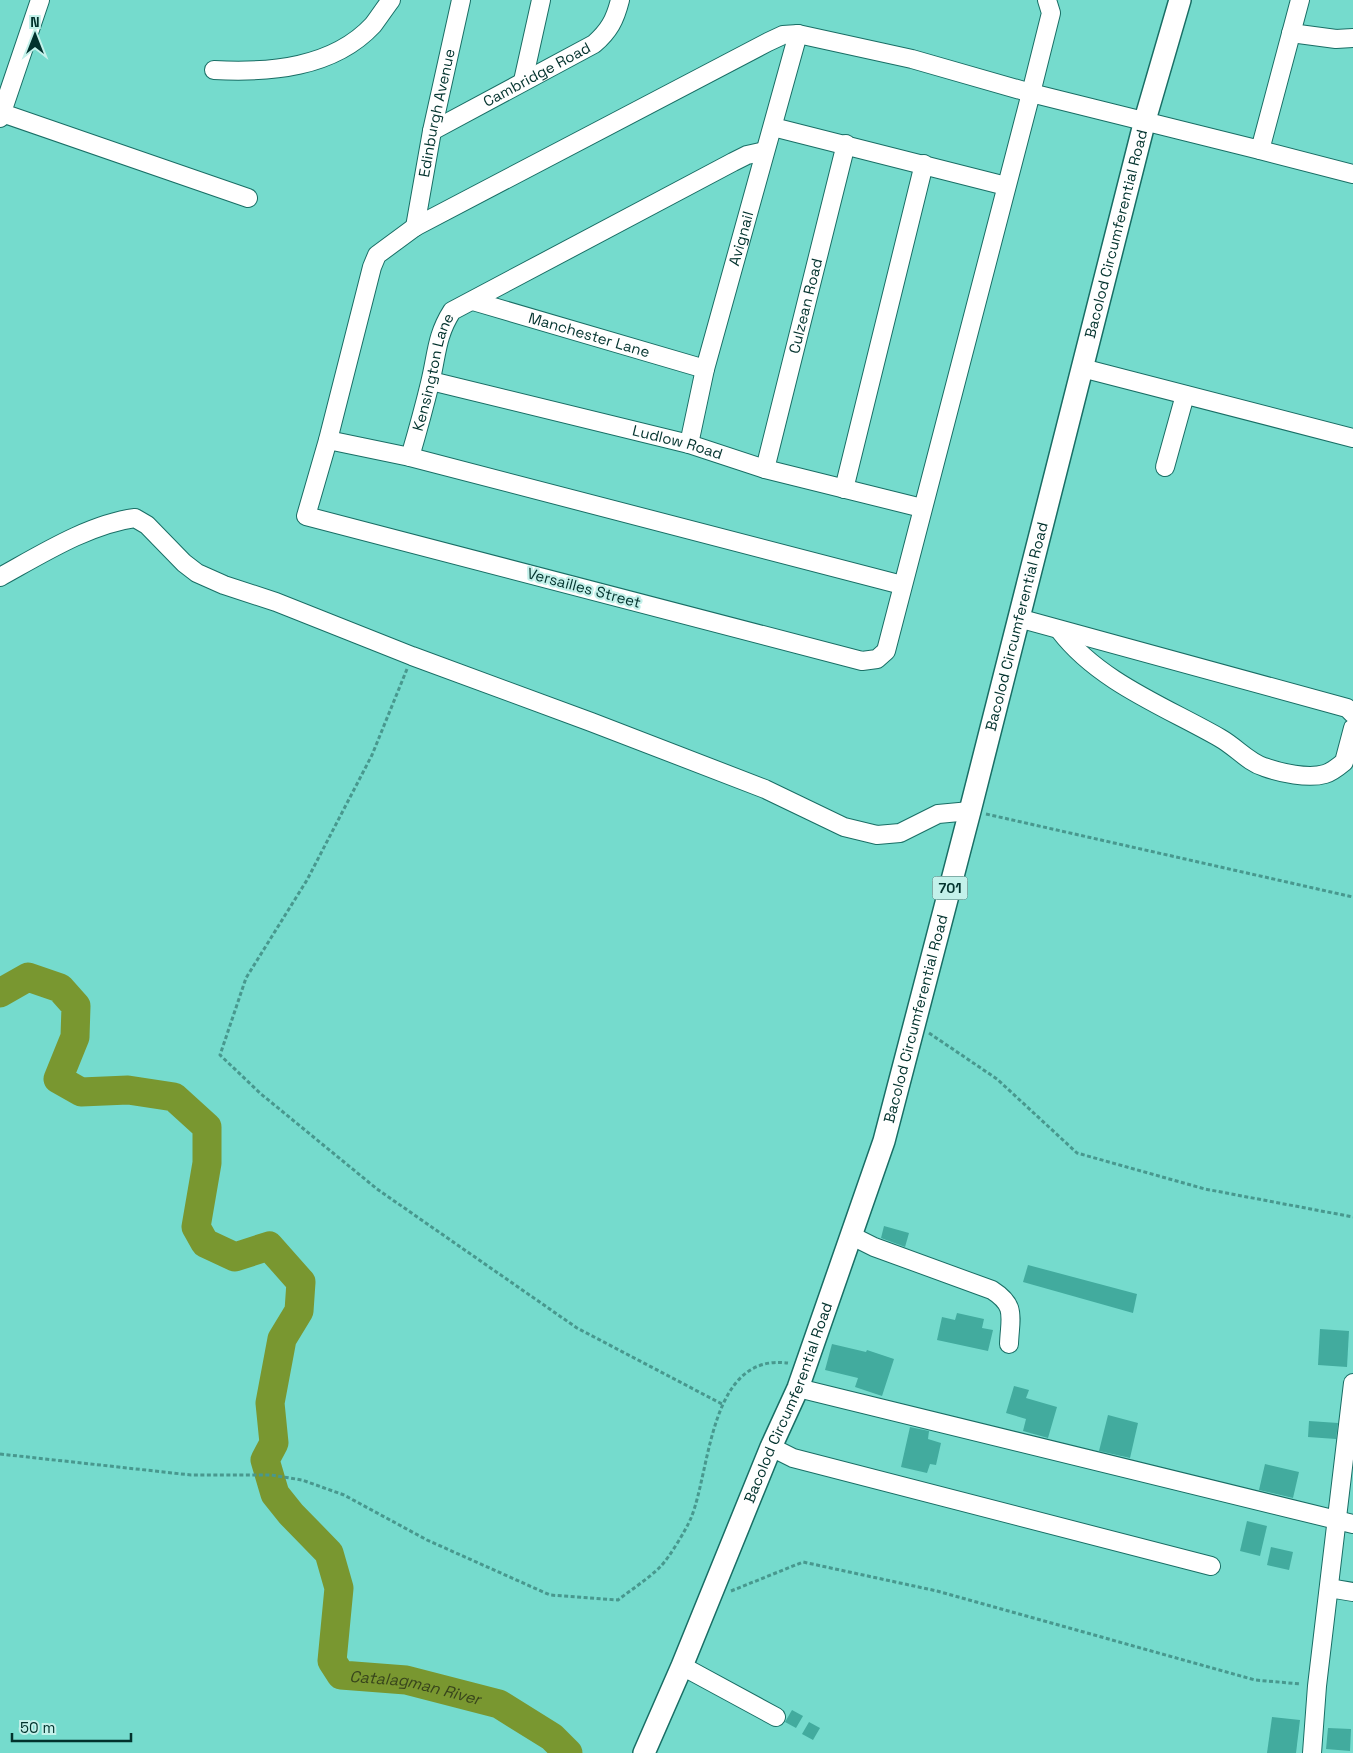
<svg xmlns="http://www.w3.org/2000/svg" width="1353" height="1753" font-family="'Space Grotesk',sans-serif">
<style>
.lines{fill:none;stroke-linecap:round;stroke-linejoin:round}
.river{stroke:#799730;stroke-width:29}
.building{fill:#42ab9e}
.minor-casing{stroke:#196e65;stroke-width:20}
.major-casing{stroke:#196e65;stroke-width:24}
.path{stroke:#48988e;stroke-width:3;stroke-dasharray:4 2.5;stroke-linecap:butt}
.minor{stroke:#fff;stroke-width:18}
.major{stroke:#fff;stroke-width:21}
.labels{text-anchor:middle;stroke-width:4.5;stroke-linejoin:round;paint-order:stroke}
.shield{fill:#c3f1ea;stroke:#3c6b66;stroke-width:1}
.shield-label{font-size:14px;font-weight:bold;fill:#02322d}
.street-label{font-size:15px;fill:#02322d;stroke:#c3f1ea}
.water-label{font-size:16px;font-style:italic;fill:#38451c;stroke:#c3f1ea}
</style>
<rect width="100%" height="100%" fill="#75dbcd"/>
<g class="lines">
<path class="river" id="s1" d="M0,993L28,977L60,988L76,1006L75,1037L58,1079L81,1092L128,1090L174,1097L207,1127V1163L196,1227L205,1243L235,1257L269,1246L301,1282L299,1311L282,1339L270,1403L274,1443L265,1460L275,1494L291,1514L329,1553L339,1588L332,1661L341,1675L406,1680L499,1704L552,1737L568,1753"/>
</g>
<g class="building">
<path d="M884,1226L909,1233L905,1247L881,1238Z"/>
<path d="M1028,1265L1137,1294L1133,1313L1023,1282Z"/>
<path d="M957,1313L984,1319L982,1328L993,1330L988,1351L937,1340L942,1317L955,1320Z"/>
<path d="M1320,1329L1349,1331L1347,1367L1318,1365Z"/>
<path d="M832,1344L866,1352L867,1350L894,1359L882,1396L855,1387L858,1378L825,1370Z"/>
<path d="M1014,1386L1029,1390L1026,1398L1057,1407L1048,1438L1023,1431L1026,1419L1006,1413Z"/>
<path d="M1108,1415L1138,1423L1130,1458L1099,1451Z"/>
<path d="M1309,1421L1338,1423L1336,1439L1308,1437Z"/>
<path d="M910,1427L929,1431L928,1439L941,1443L936,1465L930,1464L927,1473L901,1467Z"/>
<path d="M1265,1464L1299,1472L1293,1498L1259,1490Z"/>
<path d="M1247,1521L1267,1526L1260,1556L1240,1551Z"/>
<path d="M1271,1547L1293,1552L1289,1570L1267,1565Z"/>
<path d="M792,1710L803,1716L796,1728L785,1722Z"/>
<path d="M1272,1717L1300,1720L1296,1753H1267Z"/>
<path d="M809,1722L820,1728L813,1740L802,1734Z"/>
<path d="M1328,1728L1351,1729L1350,1751L1326,1749Z"/>
</g>
<g class="lines">
<defs>
<g id="minor">
<path d="M1047,0L1051,13L1031,93L886,651L877,659L862,661L306,516L328,440L372,267L377,255L415,227L768,42L783,35L798,34L912,59L1031,93L1260,150L1300,0"/>
<path d="M1291,33L1336,39L1353,38"/>
<path d="M214,70C269,73 333,68 373,25C379,17 385,8 391,0"/>
<path d="M523,81L541,0"/>
<path d="M2,113L248,198"/>
<path d="M0,118L40,0"/>
<path d="M773,127L1006,186"/>
<path id="s2" d="M432,131L594,44C609,31 615,20 620,0"/>
<path d="M1260,150L1353,174"/>
<path id="s3" d="M415,227L432,131L461,0"/>
<path id="s4" d="M473,301L705,369"/>
<path d="M1082,368L1353,438"/>
<path id="s5" d="M431,381L689,444L765,469L922,508"/>
<path d="M328,440L410,457L902,585"/>
<path id="s6" d="M689,444L705,369L798,34"/>
<path id="s7" d="M410,457C417,433 424,408 430,383C437,355 436,336 452,311L733,162L747,155L765,151"/>
<path d="M1165,467L1185,395"/>
<path id="s8" d="M765,469L846,144"/>
<path d="M844,489L924,164"/>
<path d="M0,577C40,555 89,524 135,518L147,525L184,563L197,573L224,585L276,602L412,656L591,722L765,789L844,827L877,835L900,833L938,814L970,811"/>
<path d="M1018,618L1347,708L1353,714"/>
<path d="M1060,631C1099,682 1166,707 1220,738C1236,747 1248,762 1264,767C1281,773 1308,779 1325,774C1332,772 1338,767 1344,762L1353,728"/>
<path d="M852,1236L874,1247L992,1290C1017,1306 1010,1317 1009,1344"/>
<path d="M798,1388L1353,1524"/>
<path d="M771,1447L793,1458L1211,1566"/>
<path d="M1329,1588L1353,1592"/>
<path d="M682,1666L776,1717"/>
<path d="M1312,1753L1317,1686L1353,1383"/>
</g>
<g id="major">
<path id="s9" d="M644,1753L682,1666L771,1447L798,1388L884,1141L970,811L1145,120L1180,0"/>
</g>
</defs>
<use href="#minor" class="minor-casing"/>
<use href="#major" class="major-casing"/>
<g class="path">
<path d="M407,669L372,755L307,880L246,978L220,1055L261,1094L377,1189L577,1328L722,1404"/>
<path d="M986,814L1353,897"/>
<path d="M929,1033L997,1079L1077,1153L1205,1189L1353,1217"/>
<path d="M0,1454L191,1475H271L302,1480L344,1495L427,1540L550,1595L618,1600C632,1589 648,1579 660,1567C669,1558 686,1530 691,1518C711,1469 709,1353 788,1363"/>
<path d="M731,1591L803,1562L937,1591L1255,1680L1301,1684"/>
</g>
<use href="#minor" class="minor"/>
<use href="#major" class="major"/>
</g>
<g class="labels">
<rect class="shield" x="932.5" y="876.5" width="35" height="23" rx="4"/>
<g class="shield-label">
<text x="950" y="893">701</text>
</g>
<g class="street-label">
<text dy="5" stroke="none"><textPath href="#s2" startOffset="119">Cambridge Road</textPath></text>
<text dy="5" stroke="none"><textPath href="#s3" startOffset="116">Edinburgh Avenue</textPath></text>
<text dy="5" stroke="none"><textPath href="#s9" startOffset="1594">Bacolod Circumferential Road</textPath></text>
<text dy="5" stroke="none"><textPath href="#s6" startOffset="212">Avignail</textPath></text>
<text dy="5" stroke="none"><textPath href="#s8" startOffset="168">Culzean Road</textPath></text>
<text dy="5" stroke="none"><textPath href="#s4" startOffset="121">Manchester Lane</textPath></text>
<text dy="5" stroke="none"><textPath href="#s7" startOffset="88">Kensington Lane</textPath></text>
<text dy="5" stroke="none"><textPath href="#s5" startOffset="254">Ludlow Road</textPath></text>
<text transform="translate(584 588) rotate(15)" y="5">Versailles Street</text>
<text dy="5" stroke="none"><textPath href="#s9" startOffset="1189">Bacolod Circumferential Road</textPath></text>
<text dy="5" stroke="none"><textPath href="#s9" startOffset="784">Bacolod Circumferential Road</textPath></text>
<text dy="5" stroke="none"><textPath href="#s9" startOffset="379">Bacolod Circumferential Road</textPath></text>
</g>
<g class="water-label">
<text dy="6" stroke="none"><textPath href="#s1" startOffset="1071">Catalagman River</textPath></text>
</g>
</g>
<g transform="translate(35 35)" stroke="#c3f1ea" stroke-width="4" paint-order="stroke">
<path d="M0-4L9 19L0 12L-9 19Z" fill="#02322d"/>
<text y="-8" font-size="14" font-weight="bold" text-anchor="middle" fill="#02322d">N</text>
</g>
<path d="M12 1733v8h119v-8" fill="none" stroke="#02322d" stroke-width="2.5"/>
<text x="20" y="1733" font-size="15" fill="#02322d" stroke="#c3f1ea" stroke-width="4" paint-order="stroke">50 m</text>
</svg>
